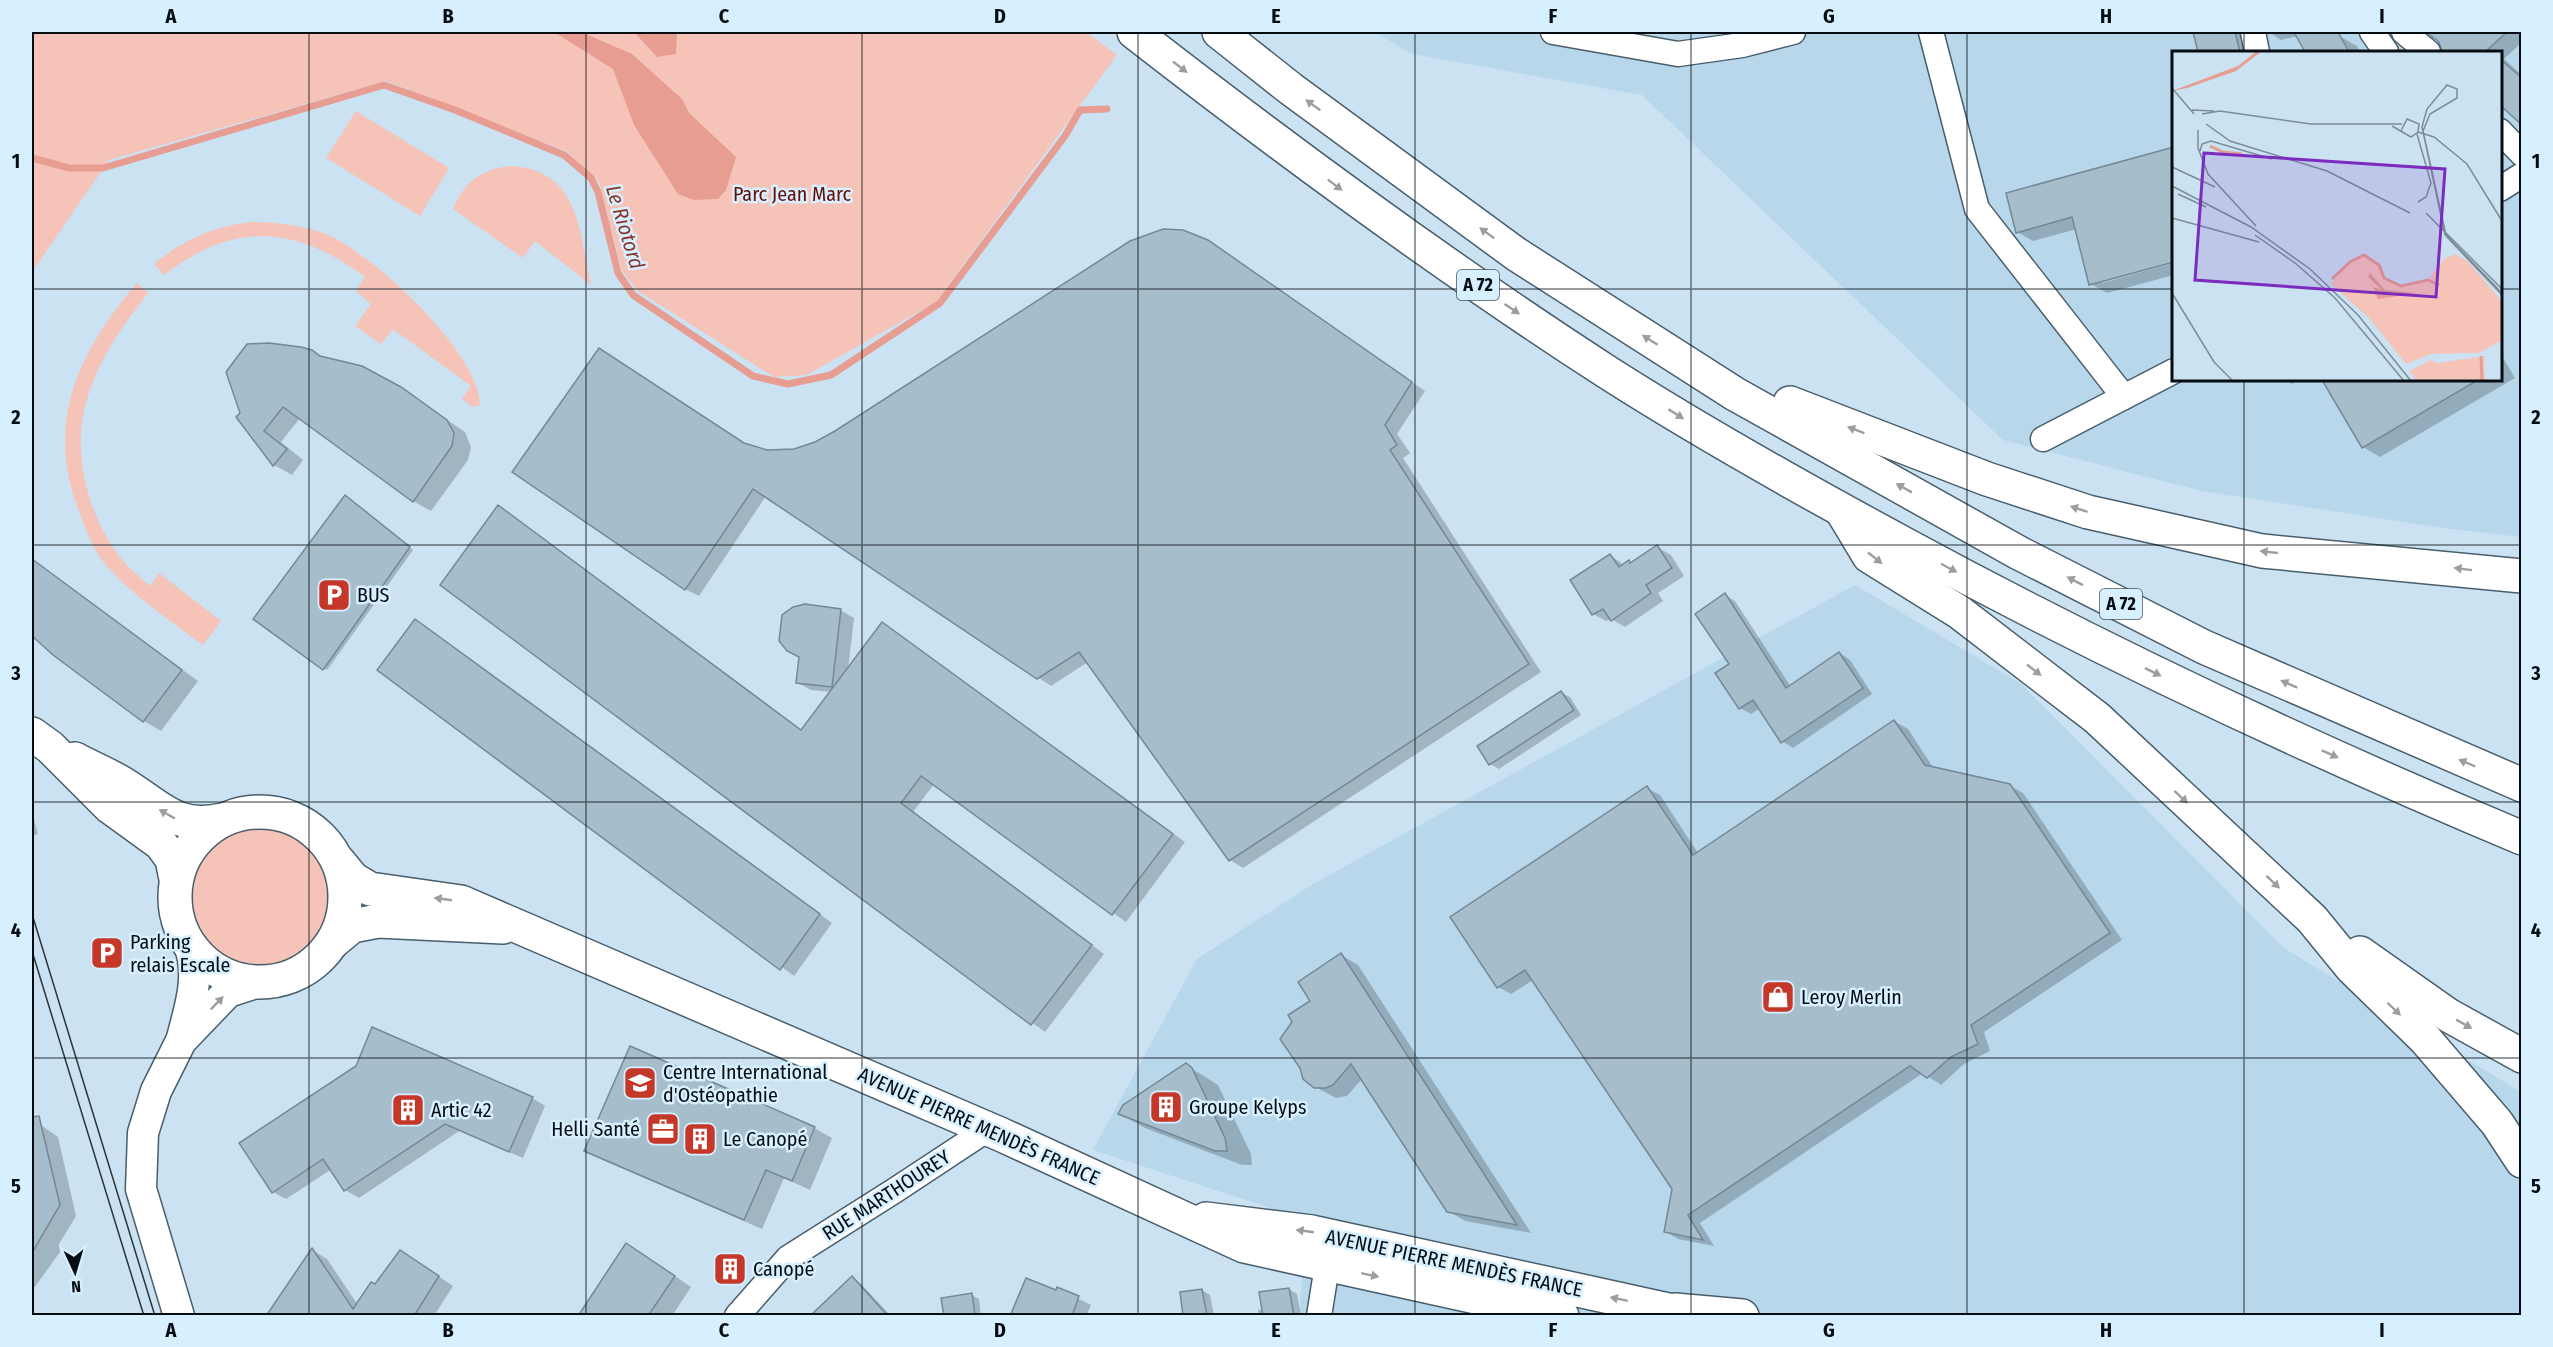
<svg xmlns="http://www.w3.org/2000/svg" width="2553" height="1347" font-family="'Fira Sans Condensed',sans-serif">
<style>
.built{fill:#b8d7eb;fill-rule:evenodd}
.green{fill:#f6c3b9}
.water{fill:#e79d91}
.shadow{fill:#0003}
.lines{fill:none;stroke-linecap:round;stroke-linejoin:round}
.stream{stroke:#e79d91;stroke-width:7}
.building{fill:#a6bdcc;stroke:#738997;stroke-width:1.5}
.minor-casing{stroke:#495e6b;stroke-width:27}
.tertiary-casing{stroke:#495e6b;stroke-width:33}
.secondary-casing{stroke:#495e6b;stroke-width:36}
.motorway-casing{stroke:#495e6b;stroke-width:36}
.minor{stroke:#fff;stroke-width:24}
.tertiary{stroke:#fff;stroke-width:30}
.secondary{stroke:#fff;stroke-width:33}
.motorway{stroke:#fff;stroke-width:33}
.tram{stroke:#2a343b;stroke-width:1.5}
.oneway{fill:#9b9ea0}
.grid{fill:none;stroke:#060d12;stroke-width:1.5;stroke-opacity:0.55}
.labels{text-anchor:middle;stroke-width:5;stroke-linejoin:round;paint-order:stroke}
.shield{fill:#d7f0ff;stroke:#455159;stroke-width:1.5}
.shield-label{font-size:18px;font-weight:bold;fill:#060d12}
.park-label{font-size:20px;fill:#650d06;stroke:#d7f0ff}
.poi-label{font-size:20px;fill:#060d12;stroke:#d7f0ff;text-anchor:start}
.street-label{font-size:20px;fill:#060d12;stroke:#d7f0ff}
.water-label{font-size:21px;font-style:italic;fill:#8b3529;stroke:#d7f0ff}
.inset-river{fill:none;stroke:#e79d91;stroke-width:3}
.inset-road{fill:none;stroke:#7c8d98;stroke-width:1.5}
.view{fill:#7b2cbf;fill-opacity:0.15;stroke:#7b2cbf;stroke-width:3}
.inset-edge{fill:none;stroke:#060d12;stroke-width:3}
.neatline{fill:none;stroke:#060d12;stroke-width:2}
.grid-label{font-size:20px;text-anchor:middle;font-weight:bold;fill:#060d12}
</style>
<rect width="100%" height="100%" fill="#cae2f2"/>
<g class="built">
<path d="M1375,32H2521V537L2443,528L2202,491L2003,440L1642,95L1412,54ZM2174,52H2500V380H2174Z"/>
<path d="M1855,585L2020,683L2284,948L2521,1092V1315H1299L1307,1220L1093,1150L1197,959L1313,884Z"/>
</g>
<g class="green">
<path d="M32,32H1086L1117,55L936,302L807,375L774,377L638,291L622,271L599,182L566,151L386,81L109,160L32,272Z"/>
<path d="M356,111L449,168L420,216L326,158Z"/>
<path d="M512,166C580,171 579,231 591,285L535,241L523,258L453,209C464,182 482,168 512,166Z"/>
<path d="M250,222C276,222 300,225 326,234C371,252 481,354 480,405L473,407L462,399L471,386L393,329L381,344L355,326L371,304L356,291L365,277C296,225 234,221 164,275L154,264C183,240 212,227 250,222Z"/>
<path d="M137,283L148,293C124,324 100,357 88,396C72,445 84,502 112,546C121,561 136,574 150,586L159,573L221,621L203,645C169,620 133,596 105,564C93,549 85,529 79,511C44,422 79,351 137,283Z"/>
<circle cx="262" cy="898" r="70"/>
</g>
<g class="water">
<path d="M554,32H581L632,54L682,99L689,113L736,157L726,190L718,199L694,200L678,194L634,125L613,69Z"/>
<path d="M634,32H677L676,54L657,57Z"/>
</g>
<g class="shadow">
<path d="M2195,32H2253L2250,52H2199Z"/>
<path d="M2269,32H2297L2298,36L2281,40Z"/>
<path d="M2428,32H2522V42L2504,59L2522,75V123L2500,103V52H2445L2438,40Z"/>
<path d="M2339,36L2357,46L2360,52H2306L2303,45Z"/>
<path d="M2174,148L2102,283L2174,263V275L2107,293L2091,284L2077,229L2033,241L2017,232Z"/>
<path d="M1222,250L1425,391L1397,434L1410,453L1403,458L1541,672L1243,868L1230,860L1088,662L1051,686L766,496L699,596L685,589L746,446L767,451L794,450L815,443Z"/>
<path d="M2500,353L2515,378L2380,457L2363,447L2330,391L2350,380H2500Z"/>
<path d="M323,358L400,388L465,432L471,447L468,460L431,511L413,501L300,418L281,442L303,460L292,475L274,465L238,417Z"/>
<path d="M2285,380H2299L2292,384Z"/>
<path d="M349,499L413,550L327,670L324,668Z"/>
<path d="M498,507L802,730L831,692L811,690L798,683L840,610L854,618L848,670L883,624L1185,842L1126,922L934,784L913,812L1104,954L1045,1032L442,585Z"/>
<path d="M1657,547L1671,555L1684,576L1658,593L1663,601L1625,627L1611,619L1606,621L1593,614L1610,555L1624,565L1629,562L1631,564Z"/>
<path d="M32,560L198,681L161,731L144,721L32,633Z"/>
<path d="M1725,595L1735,601L1791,687L1840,653L1850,660L1872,694L1793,748L1782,741L1760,708L1751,714L1740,708L1717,674L1731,664Z"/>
<path d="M415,621L832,923L794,976L379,669Z"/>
<path d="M1561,693L1570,697L1581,715L1499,769L1490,764Z"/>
<path d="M1894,721L1908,729L1934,769L2009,785L2023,793L2122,940L1984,1032L1990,1051L1964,1064L1941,1085L1923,1073L1700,1223L1714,1246L1678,1239L1665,1231L1674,1189L1533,980L1511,994L1498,987L1647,788L1660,795L1698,853Z"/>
<path d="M32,813L38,834L32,836Z"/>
<path d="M1341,955L1358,965L1531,1233L1465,1221L1448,1211L1362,1079L1347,1096L1336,1098L1308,1083L1312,1002Z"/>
<path d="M1186,1065L1218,1085L1251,1154L1252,1165H1242L1145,1128L1120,1114Z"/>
<path d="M532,1098L545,1106L523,1158L459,1131L359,1198L345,1190L332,1169L286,1199L273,1192L241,1143Z"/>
<path d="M32,1119L58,1137L76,1216L59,1244L60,1252L32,1291Z"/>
<path d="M814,1128L832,1138L810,1190L784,1178L762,1229L603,1160L586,1150Z"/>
<path d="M312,1250L327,1259L358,1305L375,1286L401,1251L453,1286L434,1316H268Z"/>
<path d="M644,1255L691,1287L672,1316H579Z"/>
<path d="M852,1278L860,1283L891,1316H825Z"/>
<path d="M1058,1289L1091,1305L1086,1316H1012Z"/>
<path d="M1289,1289L1297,1294L1301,1316H1259L1258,1310L1264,1309Z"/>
<path d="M1202,1290L1210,1295L1214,1316H1185Z"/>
<path d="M971,1295L979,1299L981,1316H945Z"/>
</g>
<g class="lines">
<path class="stream" d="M32,158L69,168H103L384,85L455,110L564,155L591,178L598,192L618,273L633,295L753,376L788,384L831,375L940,303L1065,136L1080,110L1107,109"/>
</g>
<g class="building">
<path d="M2193,32H2235L2240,52H2198Z"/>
<path d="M2294,32H2338L2349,52H2305Z"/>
<path d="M2426,32H2507L2485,52H2443L2438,41Z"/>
<path d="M2500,59L2522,78V125L2500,105Z"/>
<path d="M2174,147V262L2089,285L2072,217L2016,233L2006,193Z"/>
<path d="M1163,229L1183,230L1208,240L1412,382L1385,425L1397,445L1390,450L1529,664L1229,861L1079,652L1037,679L753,489L685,590L512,472L599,348L744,443L767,450L794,449L815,442L835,431L1130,241Z"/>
<path d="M269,343L301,347L312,350L320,356L362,366L401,387L447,420L454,433L452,446L413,502L283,407L264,431L287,449L273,466L236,417L240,413L226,372L247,344Z"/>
<path d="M2322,380H2478L2362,448Z"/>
<path d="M345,495L410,547L323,670L253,619Z"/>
<path d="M498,505L801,730L882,622L1173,834L1112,915L921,776L901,803L1092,945L1031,1025L440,585Z"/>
<path d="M1657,545L1672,568L1646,585L1651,593L1611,621L1603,609L1592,615L1570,580L1610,554L1619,567L1629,560L1630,563Z"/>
<path d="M32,559L182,670L143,722L53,655L32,636Z"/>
<path d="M1725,593L1786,688L1839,652L1863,688L1781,743L1753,700L1739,709L1715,673L1729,664L1695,614Z"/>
<path d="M805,604L841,609L832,687L796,683L799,657L787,651L779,641L782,615L793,607Z"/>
<path d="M415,619L820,914L780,970L377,670Z"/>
<path d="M1561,691L1574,710L1489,765L1477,746Z"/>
<path d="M1894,720L1925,765L2010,784L2110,933L1971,1025L1978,1044L1951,1057L1927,1078L1910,1066L1688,1215L1703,1240L1664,1232L1672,1189L1525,970L1497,988L1450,917L1647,786L1693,855Z"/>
<path d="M1341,953L1517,1225L1447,1212L1351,1064L1333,1085L1326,1088H1314L1303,1079L1300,1068L1280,1039L1292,1022L1288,1015L1310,1001L1298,982Z"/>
<path d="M372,1027L533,1097L509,1152L445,1124L344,1191L323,1159L272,1193L239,1143L356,1066Z"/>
<path d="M630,1046L815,1127L792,1181L766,1170L744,1220L584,1151Z"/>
<path d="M1186,1063L1192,1068L1225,1138L1227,1151H1215L1118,1114L1123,1105Z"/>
<path d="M39,1116L60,1205L32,1253V1117Z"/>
<path d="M626,1243L675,1276L648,1316H578Z"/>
<path d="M312,1248L353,1309L371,1282L375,1284L400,1250L439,1276L414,1316H266Z"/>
<path d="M852,1276L888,1316H810Z"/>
<path d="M1026,1278L1056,1290L1057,1287L1079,1296L1072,1316H1010Z"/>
<path d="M1289,1288L1294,1316H1263L1259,1292Z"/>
<path d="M1202,1289L1207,1316H1183L1180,1292Z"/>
<path d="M972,1293L975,1316H944L941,1298Z"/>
</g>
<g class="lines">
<defs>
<g id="minor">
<path d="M1553,32L1678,54L1742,45L1793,32"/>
<path d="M1931,32L1977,209L2124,397"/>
<path d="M2253,32L2257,52"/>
<path d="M2372,32L2386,52"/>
<path d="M2404,32L2428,52"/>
<path d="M2500,131L2522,154"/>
<path d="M2500,189L2522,175"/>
<path d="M2043,439L2174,371"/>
<path d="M737,1316L788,1258L894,1191L988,1129"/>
<path d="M1319,1316L1327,1266"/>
</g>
<g id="tertiary">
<path d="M182,1038C190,1006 200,979 190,947"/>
<path d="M179,1316L141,1189L143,1133L156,1091L181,1041L228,992L262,981"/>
</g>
<g id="secondary">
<path d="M32,734L50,747L110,807L161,844L172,859L176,879"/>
<path d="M75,759C91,768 110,775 125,785C162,808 176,830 223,820"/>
<circle cx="260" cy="897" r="85"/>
<path d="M339,862L353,879L370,889L461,902L1002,1135L1244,1246L1562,1316"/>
<path d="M334,941L352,926L378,921L503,927"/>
<path d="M1206,1219L1312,1232L1696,1316"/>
<path d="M1675,1310L1742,1316"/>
</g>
<g id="motorway">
<path d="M1134,32C1287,151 1443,266 1607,372C1704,434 1806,491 1908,546C2107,654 2312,750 2522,838"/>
<path d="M1219,32L1291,89L1516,254L1735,394L2019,553L2204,647L2522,785"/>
<path d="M1790,403L1987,479L2088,512L2262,551L2522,576"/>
<path d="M1842,511L1869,556L1959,612L2097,718L2312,919L2352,968L2425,1039L2497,1123L2522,1161"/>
<path d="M2360,953L2448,1015L2522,1056"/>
</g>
</defs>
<use href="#minor" class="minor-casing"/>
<use href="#tertiary" class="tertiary-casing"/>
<use href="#secondary" class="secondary-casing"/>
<use href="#motorway" class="motorway-casing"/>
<use href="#minor" class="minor"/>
<use href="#tertiary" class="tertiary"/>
<use href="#secondary" class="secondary"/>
<use href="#motorway" class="motorway"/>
<g class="tram">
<path d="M32,914L155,1316"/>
<path d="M32,951L144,1316"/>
</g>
</g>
<defs><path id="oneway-solid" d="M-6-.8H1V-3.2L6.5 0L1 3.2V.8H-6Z" transform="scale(1.5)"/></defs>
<g class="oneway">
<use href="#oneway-solid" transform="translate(1180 67) rotate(38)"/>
<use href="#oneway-solid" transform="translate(1313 105) rotate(-144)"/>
<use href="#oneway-solid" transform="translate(1335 185) rotate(37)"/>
<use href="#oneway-solid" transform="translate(1487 233) rotate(-144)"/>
<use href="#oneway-solid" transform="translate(1512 309) rotate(34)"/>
<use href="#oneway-solid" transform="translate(1650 340) rotate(-148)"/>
<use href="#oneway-solid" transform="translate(1676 414) rotate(32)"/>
<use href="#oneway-solid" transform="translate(1856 430) rotate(-159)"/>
<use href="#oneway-solid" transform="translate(1904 488) rotate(-151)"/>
<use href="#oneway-solid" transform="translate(2079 509) rotate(-162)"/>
<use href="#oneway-solid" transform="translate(2269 552) rotate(-174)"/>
<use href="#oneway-solid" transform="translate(1875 558) rotate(38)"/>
<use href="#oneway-solid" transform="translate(1949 568) rotate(28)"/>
<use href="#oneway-solid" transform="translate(2463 569) rotate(-173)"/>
<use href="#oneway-solid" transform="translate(2075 581) rotate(-153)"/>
<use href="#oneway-solid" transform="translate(2034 670) rotate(38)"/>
<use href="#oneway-solid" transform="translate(2153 672) rotate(26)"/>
<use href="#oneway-solid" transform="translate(2289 684) rotate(-156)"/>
<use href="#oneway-solid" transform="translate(2330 754) rotate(24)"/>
<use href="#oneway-solid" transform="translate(2467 763) rotate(-157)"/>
<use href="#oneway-solid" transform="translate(2181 797) rotate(43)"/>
<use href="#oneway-solid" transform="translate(167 814) rotate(-150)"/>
<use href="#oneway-solid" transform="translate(2273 882) rotate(43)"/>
<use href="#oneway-solid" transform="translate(443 899) rotate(-172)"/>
<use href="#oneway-solid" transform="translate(217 1003) rotate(-46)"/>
<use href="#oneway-solid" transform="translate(2394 1009) rotate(44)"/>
<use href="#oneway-solid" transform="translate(2464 1024) rotate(29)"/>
<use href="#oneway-solid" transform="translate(1305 1231) rotate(-172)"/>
<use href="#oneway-solid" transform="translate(1370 1275) rotate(12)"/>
<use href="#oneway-solid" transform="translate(1619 1299) rotate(-168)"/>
</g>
<path class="grid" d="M309,32V1316M586,32V1316M862,32V1316M1138,32V1316M1415,32V1316M1691,32V1316M1967,32V1316M2244,32V52M32,289H2174M2500,289H2522M2244,380V1316M32,545H2522M32,802H2522M32,1058H2522"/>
<defs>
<symbol id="parking-square" viewBox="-11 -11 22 22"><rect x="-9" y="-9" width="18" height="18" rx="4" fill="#c53829" stroke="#d7f0ff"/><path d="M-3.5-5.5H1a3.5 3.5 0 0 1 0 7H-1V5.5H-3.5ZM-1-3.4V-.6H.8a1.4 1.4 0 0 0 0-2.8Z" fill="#fff"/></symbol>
<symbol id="shop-square" viewBox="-11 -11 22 22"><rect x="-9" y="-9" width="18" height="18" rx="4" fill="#c53829" stroke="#d7f0ff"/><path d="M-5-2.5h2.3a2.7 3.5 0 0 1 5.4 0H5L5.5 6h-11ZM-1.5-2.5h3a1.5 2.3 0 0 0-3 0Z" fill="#fff"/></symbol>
<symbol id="university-square" viewBox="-11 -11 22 22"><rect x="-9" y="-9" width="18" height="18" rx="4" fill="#c53829" stroke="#d7f0ff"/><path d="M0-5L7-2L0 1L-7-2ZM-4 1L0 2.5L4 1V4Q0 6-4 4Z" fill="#fff"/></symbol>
<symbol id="building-square" viewBox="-11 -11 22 22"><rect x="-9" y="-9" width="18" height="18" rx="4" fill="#c53829" stroke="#d7f0ff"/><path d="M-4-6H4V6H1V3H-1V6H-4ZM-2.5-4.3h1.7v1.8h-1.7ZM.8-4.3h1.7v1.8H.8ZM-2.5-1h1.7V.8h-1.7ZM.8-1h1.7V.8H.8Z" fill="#fff"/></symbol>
<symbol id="office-square" viewBox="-11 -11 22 22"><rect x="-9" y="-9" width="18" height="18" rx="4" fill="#c53829" stroke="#d7f0ff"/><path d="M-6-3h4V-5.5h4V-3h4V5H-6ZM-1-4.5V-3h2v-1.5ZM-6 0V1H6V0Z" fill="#fff"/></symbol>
</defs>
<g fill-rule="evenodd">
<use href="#parking-square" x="315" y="576" width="38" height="38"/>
<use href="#parking-square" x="88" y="934" width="38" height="38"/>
<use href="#shop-square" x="1759" y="978" width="38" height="38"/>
<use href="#university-square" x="621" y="1064" width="38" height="38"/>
<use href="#building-square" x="1147" y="1088" width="38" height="38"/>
<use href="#building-square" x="389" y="1091" width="38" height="38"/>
<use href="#office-square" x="644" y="1110" width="38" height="38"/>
<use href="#building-square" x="681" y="1120" width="38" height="38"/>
<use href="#building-square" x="711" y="1250" width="38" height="38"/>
</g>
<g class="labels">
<g class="shield">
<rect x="1457" y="270" width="42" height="30" rx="4.5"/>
<rect x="2100" y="589" width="42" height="30" rx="4.5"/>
</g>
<g class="shield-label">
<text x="1478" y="291">A 72</text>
<text x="2121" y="610">A 72</text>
</g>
<g class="park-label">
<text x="792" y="201">Parc Jean Marc</text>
</g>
<g class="poi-label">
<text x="357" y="602">BUS</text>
<text x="130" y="949">Parking<tspan x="130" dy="23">relais Escale</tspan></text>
<text x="1801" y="1004">Leroy Merlin</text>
<text x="663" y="1079">Centre International<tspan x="663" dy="23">d'Ostéopathie</tspan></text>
<text x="1189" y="1114">Groupe Kelyps</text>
<text x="431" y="1117">Artic 42</text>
<text x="640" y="1136" text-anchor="end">Helli Santé</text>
<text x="723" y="1146">Le Canopé</text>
<text x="753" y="1276">Canopé</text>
</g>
<g class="street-label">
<text transform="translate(979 1126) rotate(24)" y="7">AVENUE PIERRE MENDÈS FRANCE</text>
<text transform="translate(886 1195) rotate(-33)" y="7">RUE MARTHOUREY</text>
<text transform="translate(1454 1263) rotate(12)" y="7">AVENUE PIERRE MENDÈS FRANCE</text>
</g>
<g class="water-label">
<text transform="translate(625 227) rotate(73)" y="7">Le Riotord</text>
</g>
</g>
<g transform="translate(2172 51)">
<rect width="330" height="330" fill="#cae2f2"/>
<path d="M284,203L296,211L330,250V289L307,302L259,303L234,313L198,268L159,233L178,211L191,205L206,214L212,228L229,236L255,230L273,207ZM312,305L313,328L321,330H245L238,320L258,309L266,312Z" fill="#f6c3b9"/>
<path d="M85,0H90L64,20L15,37L0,40L66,15ZM198,222L213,239L245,242L206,248L201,236L210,239L196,226Z" fill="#e79d91"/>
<path class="inset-river" d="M38,95L51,101L70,103M160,228L178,211L192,204L207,214L212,227L229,235L256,229L267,234M309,305L310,330"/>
<path class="inset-road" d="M0,37L22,63M20,59L42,60M30,63L48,60L139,73H230M34,73L58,90L155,120L238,162M220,75L239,86L246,81L247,73L235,68L229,80M246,81L262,86L295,113L330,170M245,83L259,132L254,146L246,151M26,97V79M26,97L36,123L84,175M28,100L30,93L39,90L100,108M0,116L43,136M0,135L79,176L138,218L186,264L239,330M6,143L34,156M254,162L330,238M0,167L87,191M83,184L123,212L163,247L232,330M0,242L42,311L61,330M330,242L274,184L251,80L258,63L285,47V38L275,34L255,58L250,76L273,184L330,244"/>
<path class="view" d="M32,102L273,118L264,246L23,229Z"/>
<rect width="330" height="330" class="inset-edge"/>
</g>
<rect width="2553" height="1347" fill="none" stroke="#d7f0ff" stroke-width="66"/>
<g transform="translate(75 1272) rotate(176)" stroke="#d7f0ff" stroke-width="4.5" paint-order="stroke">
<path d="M0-4.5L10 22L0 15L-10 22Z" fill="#060d12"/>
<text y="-9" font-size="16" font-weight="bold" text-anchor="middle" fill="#060d12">N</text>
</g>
<rect x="33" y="33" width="2487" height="1281" class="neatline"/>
<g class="grid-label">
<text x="171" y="23">A</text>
<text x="448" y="23">B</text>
<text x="724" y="23">C</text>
<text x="1000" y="23">D</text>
<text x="1276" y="23">E</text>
<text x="1553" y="23">F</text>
<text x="1829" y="23">G</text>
<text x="2106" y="23">H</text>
<text x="2382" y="23">I</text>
<text x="16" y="168">1</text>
<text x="2536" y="168">1</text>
<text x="16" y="424">2</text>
<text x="2536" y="424">2</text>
<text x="16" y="680">3</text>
<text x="2536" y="680">3</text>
<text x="16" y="937">4</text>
<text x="2536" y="937">4</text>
<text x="16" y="1193">5</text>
<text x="2536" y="1193">5</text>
<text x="171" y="1337">A</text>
<text x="448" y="1337">B</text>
<text x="724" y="1337">C</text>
<text x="1000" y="1337">D</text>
<text x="1276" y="1337">E</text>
<text x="1553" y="1337">F</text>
<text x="1829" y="1337">G</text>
<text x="2106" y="1337">H</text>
<text x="2382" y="1337">I</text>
</g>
</svg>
